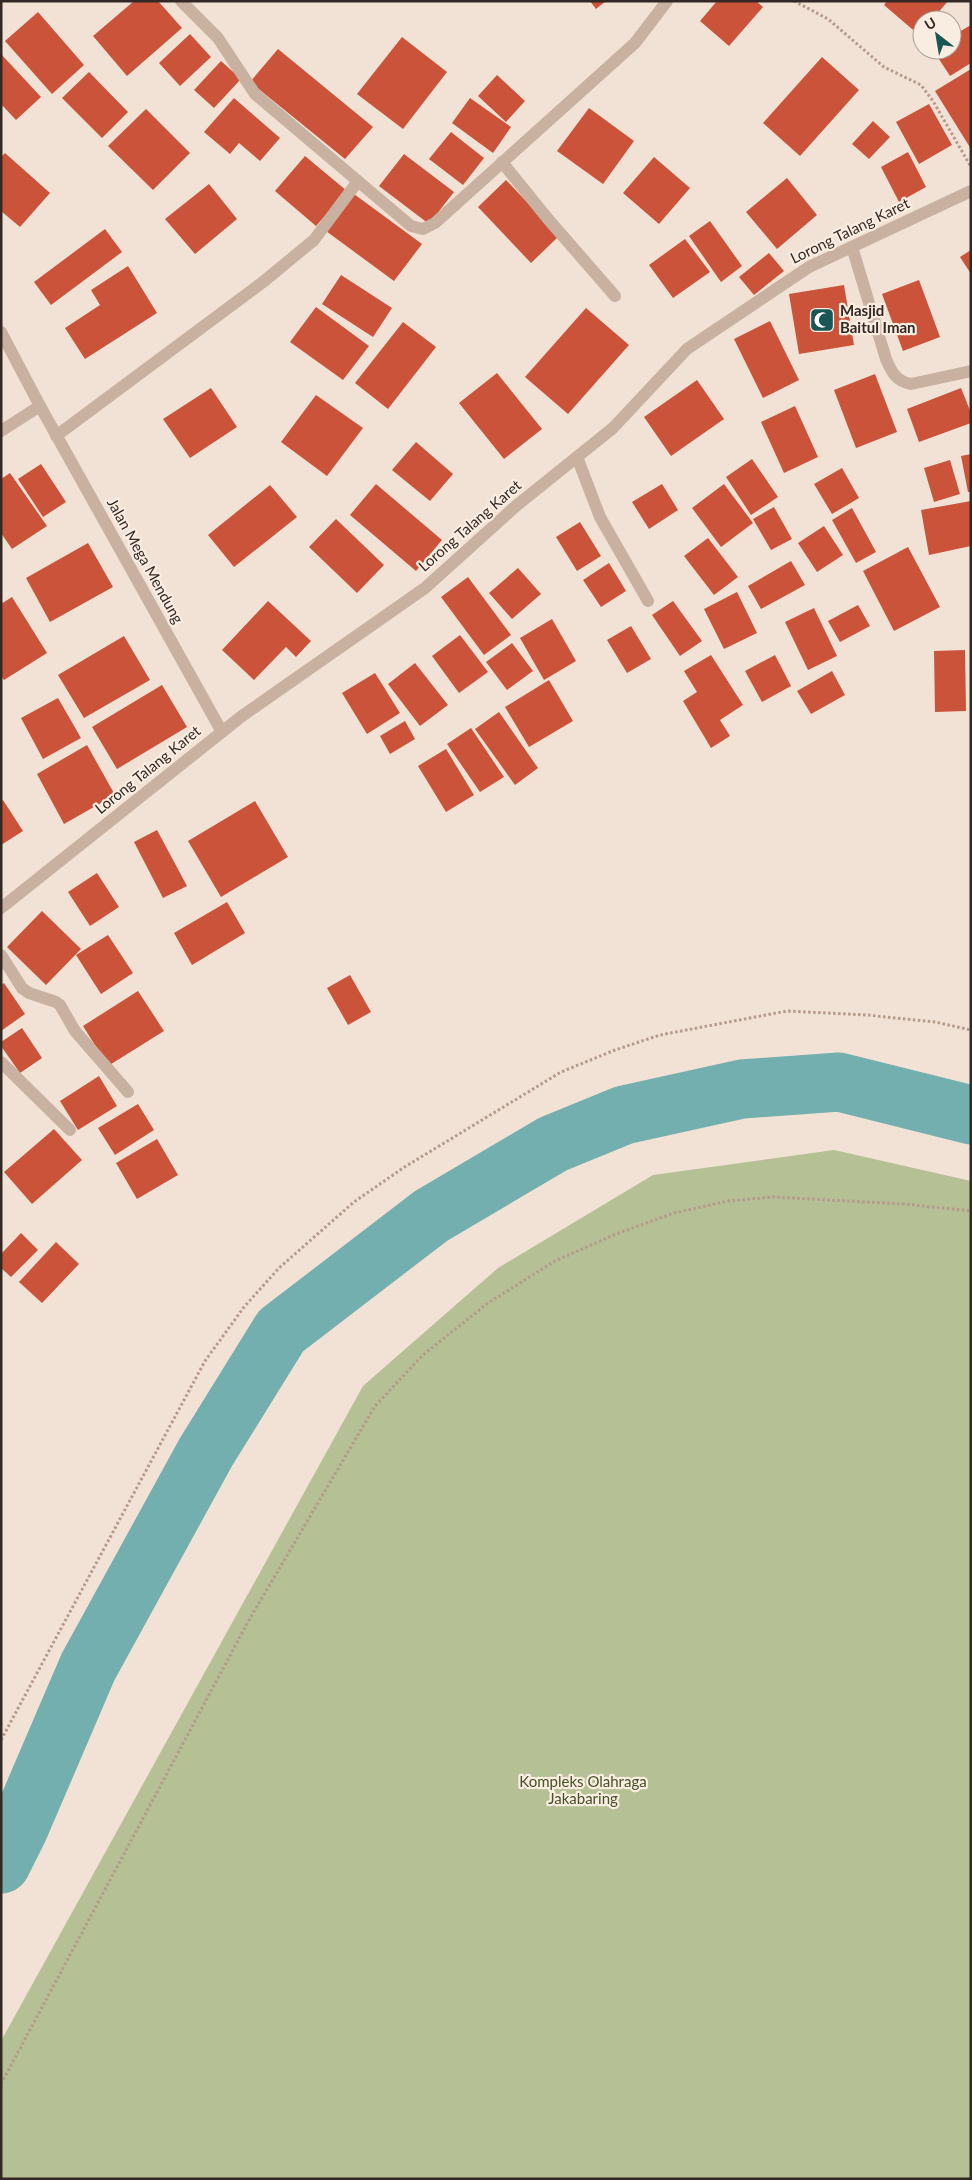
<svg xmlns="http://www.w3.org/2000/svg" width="972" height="2180" font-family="Lato,sans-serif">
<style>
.green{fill:#b5c095}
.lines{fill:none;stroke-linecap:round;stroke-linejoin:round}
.river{stroke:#73afae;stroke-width:59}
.building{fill:#cb5339}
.path{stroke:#b59a8b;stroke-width:3;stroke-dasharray:2.5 2.5;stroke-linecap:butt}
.minor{stroke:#c9b1a1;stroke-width:12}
.labels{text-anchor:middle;stroke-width:4.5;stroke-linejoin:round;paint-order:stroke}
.street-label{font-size:15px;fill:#332824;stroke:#f9ede1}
.poi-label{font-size:15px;font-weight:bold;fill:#332824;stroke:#f9ede1;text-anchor:start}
.park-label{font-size:15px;fill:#455227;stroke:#f9ede1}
</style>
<rect width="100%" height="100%" fill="#f1e2d5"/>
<path class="green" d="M834,1150L971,1181V2179H1V2041L363,1386L498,1268L653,1175Z"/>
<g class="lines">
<path class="river" d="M1,1864L19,1828L88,1667L206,1452L281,1331L431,1216L553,1144L624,1115L742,1089L839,1082L971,1115"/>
</g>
<g class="building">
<path d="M134,1H158L182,28L127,76L93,36Z"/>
<path d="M590,1H606L596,9Z"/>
<path d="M717,1H756L763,7L729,46L700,21Z"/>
<path d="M887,1H948L932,20H922V32L919,35L884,5Z"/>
<path d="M38,12L84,65L52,94L5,41Z"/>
<path d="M971,25V63L950,76L933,50H952V36Z"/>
<path d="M190,34L211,57L180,86L159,63Z"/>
<path d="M402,37L447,72L403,129L357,94Z"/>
<path d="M278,49L373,127L345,159L250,82Z"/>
<path d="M1,54L41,97L16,120L1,104Z"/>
<path d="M822,57L859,90L800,156L763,123Z"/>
<path d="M221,61L241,79L214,108L194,90Z"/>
<path d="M971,69V149L935,91Z"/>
<path d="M89,72L128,112L102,138L62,98Z"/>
<path d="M497,75L525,101L506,122L478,96Z"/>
<path d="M234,98L280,138L260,161L239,143L230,154L204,132Z"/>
<path d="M470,98L511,127L493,153L452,123Z"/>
<path d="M929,104L952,145L919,164L896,122Z"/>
<path d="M589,108L634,141L603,184L557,151Z"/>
<path d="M146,109L190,153L153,190L108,146Z"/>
<path d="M873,121L890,137L869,159L852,144Z"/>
<path d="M451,132L484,158L463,185L429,159Z"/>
<path d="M908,152L926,187L899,202L881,167Z"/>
<path d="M5,153L50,193L20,227L1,211V157Z"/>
<path d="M404,154L454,192L429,224L379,186Z"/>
<path d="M305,156L347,191L316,226L275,191Z"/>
<path d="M654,157L690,188L659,224L623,193Z"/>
<path d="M787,178L817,215L777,249L746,212Z"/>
<path d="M506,180L559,236L531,263L478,207Z"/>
<path d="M209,184L237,219L195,254L165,219Z"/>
<path d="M354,194L422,244L394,281L326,231Z"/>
<path d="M710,221L742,266L721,282L689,236Z"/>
<path d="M105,229L122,252L51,305L34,282Z"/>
<path d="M685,239L710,272L673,298L649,265Z"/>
<path d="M971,250V274L960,257Z"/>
<path d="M769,253L784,271L754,295L739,277Z"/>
<path d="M128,266L157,313L85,359L65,328L100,305L91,290Z"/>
<path d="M341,275L392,308L373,337L322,304Z"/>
<path d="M919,280L940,337L903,351L882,294Z"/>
<path d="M844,285L854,345L799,354L789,294Z"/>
<path d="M316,307L369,346L343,380L290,342Z"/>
<path d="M586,308L629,345L568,414L525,377Z"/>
<path d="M770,321L799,380L763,398L734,339Z"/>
<path d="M403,322L436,347L388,409L355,383Z"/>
<path d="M497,373L542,429L504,459L459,403Z"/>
<path d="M875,374L897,432L856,448L834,390Z"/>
<path d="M697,380L724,419L671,456L644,417Z"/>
<path d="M211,388L237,427L190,458L163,419Z"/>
<path d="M961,388L971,413V423L919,442L907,409Z"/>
<path d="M316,395L363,428L327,476L281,442Z"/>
<path d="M795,406L818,457L784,473L761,422Z"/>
<path d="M416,442L453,474L430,501L392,470Z"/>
<path d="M971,454V492H968L961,456Z"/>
<path d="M752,459L778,497L751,515L726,477Z"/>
<path d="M950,460L960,494L934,502L924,468Z"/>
<path d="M41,464L66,502L43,517L18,479Z"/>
<path d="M842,468L859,498L832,514L814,484Z"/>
<path d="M10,473L47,526L12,549L1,533V479Z"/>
<path d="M376,484L442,540L416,571L350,515Z"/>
<path d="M662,484L678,510L649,529L632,502Z"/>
<path d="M724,484L753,523L721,547L692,508Z"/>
<path d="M270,485L297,517L234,567L208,535Z"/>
<path d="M971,501V546L929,555L921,510Z"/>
<path d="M774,507L792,539L771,550L753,519Z"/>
<path d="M852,508L876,552L856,563L832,520Z"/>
<path d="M336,519L384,565L357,593L309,547Z"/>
<path d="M580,522L601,556L577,571L556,537Z"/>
<path d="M824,526L843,555L817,572L798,543Z"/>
<path d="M708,538L738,577L714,595L684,556Z"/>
<path d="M88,543L113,587L50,622L26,578Z"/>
<path d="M908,547L940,607L894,631L863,571Z"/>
<path d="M791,561L805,585L761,609L748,586Z"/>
<path d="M609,563L626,591L601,607L583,580Z"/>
<path d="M518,568L541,594L512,619L489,593Z"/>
<path d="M468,577L511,635L484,655L441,597Z"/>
<path d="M737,592L757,633L724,649L704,609Z"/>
<path d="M12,597L47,653L4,680L1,676V604Z"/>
<path d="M268,601L311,641L296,657L286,647L254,680L222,650Z"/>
<path d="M673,601L702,641L680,656L652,615Z"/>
<path d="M858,605L870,626L840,642L828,621Z"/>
<path d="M814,608L837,656L808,670L785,622Z"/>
<path d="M552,619L576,661L544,680L520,638Z"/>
<path d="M631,626L651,659L627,673L607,640Z"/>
<path d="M460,635L488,672L459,693L432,656Z"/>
<path d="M124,636L150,680L84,718L58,675Z"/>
<path d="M512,643L533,671L507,690L486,662Z"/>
<path d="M965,650L966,711L935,712L934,651Z"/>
<path d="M711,655L743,705L720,720L730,736L711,748L683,701L697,692L684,671Z"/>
<path d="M775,655L791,686L762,702L745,671Z"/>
<path d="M415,663L448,705L420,726L388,684Z"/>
<path d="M832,671L845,695L811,714L797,691Z"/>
<path d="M375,673L400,713L367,734L342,693Z"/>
<path d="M549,680L573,721L529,747L505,707Z"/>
<path d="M162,685L187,727L117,769L92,727Z"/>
<path d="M58,698L81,738L43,759L21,718Z"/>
<path d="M499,712L538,768L515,785L475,729Z"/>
<path d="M405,721L415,739L390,754L380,736Z"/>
<path d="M471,728L504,777L480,792L447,744Z"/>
<path d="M87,745L115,795L64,824L37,774Z"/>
<path d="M446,749L474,795L446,812L418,766Z"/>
<path d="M3,800L23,831L1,845V802Z"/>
<path d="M255,801L288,857L221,897L188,841Z"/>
<path d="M157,830L187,886L163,898L134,842Z"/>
<path d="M97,873L119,907L90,926L68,892Z"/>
<path d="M227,902L245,933L192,965L174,933Z"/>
<path d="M42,911L81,949L46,985L7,947Z"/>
<path d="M108,935L133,973L101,994L76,955Z"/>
<path d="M350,975L371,1012L348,1025L327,988Z"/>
<path d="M4,983L25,1014L1,1031V985Z"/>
<path d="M138,991L164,1031L108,1066L83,1026Z"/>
<path d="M22,1028L42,1058L20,1073L1,1046V1042Z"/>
<path d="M99,1076L117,1106L78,1130L60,1101Z"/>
<path d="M138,1104L154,1130L115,1155L98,1128Z"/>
<path d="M54,1129L82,1160L32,1204L4,1172Z"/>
<path d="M157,1139L178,1175L137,1199L116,1163Z"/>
<path d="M21,1233L38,1250L11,1277L1,1268V1254Z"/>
<path d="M56,1242L79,1264L42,1303L19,1282Z"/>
</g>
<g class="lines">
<g class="path">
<path d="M794,1L828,19L884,67L921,85L933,101L971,167"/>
<path d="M1,1740L205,1361L244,1307L279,1268L354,1202L403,1168L561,1072L615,1050L660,1035L787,1011L867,1015L935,1022L971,1030"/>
<path d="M1,2084L249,1620L375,1406L423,1355L488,1303L555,1261L616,1234L674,1213L728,1201L773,1197L904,1204L971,1211"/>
</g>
<g class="minor">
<path d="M181,1L218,38L255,94L411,226L423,229L435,223L635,43L667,1"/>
<path d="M502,162L548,219L615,296"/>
<path d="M852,247L886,359C892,373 896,381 911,384L971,371"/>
<path d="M1,332L40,406L222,732"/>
<path d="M1,431L40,406"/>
<path d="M56,436L263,282L314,240L358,181"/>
<path d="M577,457L600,517L648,601"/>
<path d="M1,908L242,716L425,588L516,506L613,428L687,349L809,267L971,191"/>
<path d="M1,955L22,988L29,993L56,1002L60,1005L75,1031L128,1092"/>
<path d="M1,1062L70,1130"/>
</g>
</g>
<defs>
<symbol id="mosque-square" viewBox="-11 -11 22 22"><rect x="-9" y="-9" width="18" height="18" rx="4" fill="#195656" stroke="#f9ede1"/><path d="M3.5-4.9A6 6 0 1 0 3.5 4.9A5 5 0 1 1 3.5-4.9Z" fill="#fff"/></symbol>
</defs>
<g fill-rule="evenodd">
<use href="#mosque-square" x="808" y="306" width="28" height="28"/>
</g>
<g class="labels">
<g class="street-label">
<text transform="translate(850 231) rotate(-26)" y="5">Lorong Talang Karet</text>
<text transform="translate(470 526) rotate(-41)" y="5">Lorong Talang Karet</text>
<text transform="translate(145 561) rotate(61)" y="5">Jalan Mega Mendung</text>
<text transform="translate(148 770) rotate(-39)" y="5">Lorong Talang Karet</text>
</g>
<g class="poi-label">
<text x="840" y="316">Masjid<tspan x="840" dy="17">Baitul Iman</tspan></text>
</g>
<g class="park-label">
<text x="583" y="1787">Kompleks Olahraga<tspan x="583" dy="17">Jakabaring</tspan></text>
</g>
</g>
<rect width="972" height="2180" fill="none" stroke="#332824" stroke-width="5"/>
<g transform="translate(937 35) rotate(329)"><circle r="24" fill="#f9ede1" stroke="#aa9e95"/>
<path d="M0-4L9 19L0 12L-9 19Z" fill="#195656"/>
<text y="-8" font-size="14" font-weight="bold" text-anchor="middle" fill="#332824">U</text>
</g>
</svg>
